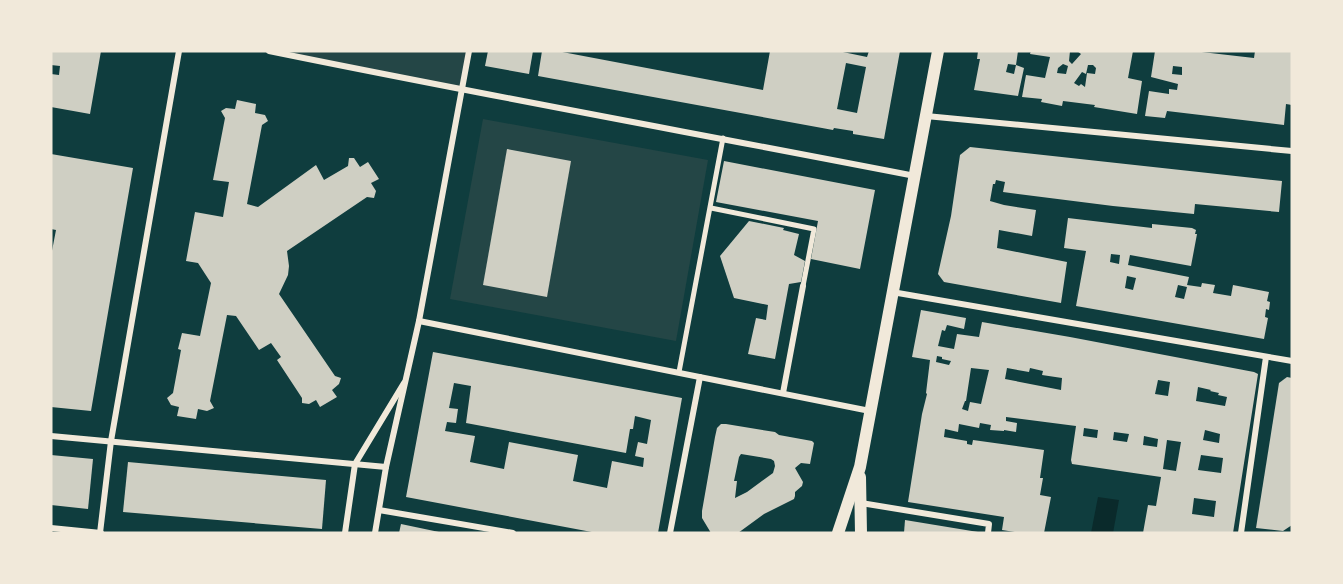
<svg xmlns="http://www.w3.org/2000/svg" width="1343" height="584" font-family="'Titillium Web',sans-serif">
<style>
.green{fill:#244646}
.water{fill:#0a2a2b}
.building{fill:#cfcfc3;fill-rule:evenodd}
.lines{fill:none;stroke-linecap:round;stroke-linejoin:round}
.pedestrian{stroke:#f1e9da;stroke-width:5}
.minor{stroke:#f1e9da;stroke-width:6}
.secondary{stroke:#f1e9da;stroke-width:12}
</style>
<rect width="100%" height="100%" fill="#0f3d3e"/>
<g class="green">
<path d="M269,51H469L462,90Z"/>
<path d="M483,119L708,160L676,341L450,299Z"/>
</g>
<path class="water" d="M1098,497L1119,500L1113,533H1091Z"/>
<g class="building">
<path d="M51,51H101L90,114L51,107V74L59,75L60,66L51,65Z"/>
<path d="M488,51H533L529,74L485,66Z"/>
<path d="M542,51H557L763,90L770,51H838L867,57L869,51H900L884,139L853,134V131L834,128L833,130L538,76ZM846,63L866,67L857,113L837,109Z"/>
<path d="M978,51H1018L1016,65L1008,64L1006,72L1014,74L1016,65L1024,68L1018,96L974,90L980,59H977Z"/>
<path d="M1031,51H1070L1069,61L1072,64L1081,54L1077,51H1133L1128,78L1142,81L1137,114L1094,107L1095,105L1063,101L1062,106L1041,102L1042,99L1022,97L1026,75L1045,78L1050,57L1030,54ZM1063,64L1068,66L1066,74L1057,73L1058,68ZM1088,65H1093L1096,68L1095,74L1087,73L1085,87L1081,84L1079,86L1074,83L1082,72L1086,74Z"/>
<path d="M1155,51H1193L1254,58L1255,51H1292V105L1286,104L1284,125L1167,111L1165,118L1145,116L1149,91L1169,94V89L1177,90L1178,84L1151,77ZM1173,66L1182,67V75L1172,74Z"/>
<path d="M237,100L256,104L255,113L265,115L268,121L262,125L247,204L258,207L316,165L324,180L348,166L349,158H354L360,167L368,162L379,179L371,183L376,191L374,198L367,197L287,251L289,266L288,275L279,294L335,376L341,378L339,384L332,390L337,397L320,407L316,400L309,404L302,403V398L277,360L281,357L271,343L259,350L236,316L227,315L210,401L214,408L207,411L198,409L196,419L177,416L179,407L171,405L167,398L173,393L181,350L178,349L182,333L200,336L211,283L198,263L186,261L195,212L223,217L229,182L213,180L225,118L221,111L226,108L235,109Z"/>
<path d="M970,147L1282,181L1279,212L1195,204L1194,214L1113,206L1003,192L1005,182L996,180L995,184H993L990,201L1004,205L1036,210L1032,236L999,230L997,248L1067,262L1061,303L944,282L938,274L951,216L960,155Z"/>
<path d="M507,149L571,161L547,297L483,285Z"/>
<path d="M51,154L133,168L91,411L51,407V256L56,230L51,229Z"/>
<path d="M724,161L875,190L860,269L811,259L818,221L716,202Z"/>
<path d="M1068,218L1152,228V224L1192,228L1196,230L1195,234H1197L1191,266L1130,255L1128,265L1189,277L1187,285L1201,287L1202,283L1215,285L1213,293L1231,296L1233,285L1269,292L1267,301L1270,302L1269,310L1266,309L1265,317L1268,318L1264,339L1076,306L1086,251L1064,248ZM1111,254L1120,255L1119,264L1110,262ZM1127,276L1136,278L1133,290L1125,288ZM1178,285L1187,287L1184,299L1175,297Z"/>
<path d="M749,221L784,228L783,230L799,234L794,255L805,261L801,282L789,284L775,359L748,354L756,318L766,320L768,305L734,298L720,256Z"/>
<path d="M921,310L966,318L964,329L947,325L945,331L942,330L938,346L954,349L957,334L979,337L982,322L1070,337L1254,372L1258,374L1233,533H1143L1148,505L1156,506L1161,477L1072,464L1071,460L1076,426L1006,417V421L1017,423L1016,432L1004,430V431L990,430L991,425L980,423L979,428L959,424L958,432L945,429L944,437L967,441V444L972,445L973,440L1044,450L1040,478H1043L1040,495L1051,497L1044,533H1021L1002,530L1004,517L908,502L922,414L927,394L926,393L930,360L912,357ZM937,356L942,357V359L951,361L949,365L936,362ZM971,368L989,370L981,404L970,402L968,411L962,409L965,401H966ZM1007,368L1029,372L1030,368L1043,371L1042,375L1062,378L1061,390L1005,379ZM1158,380L1170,382L1168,396L1155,394ZM1198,387L1211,390L1210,391L1219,393L1218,395L1227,397L1225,406L1196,401ZM1084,428L1098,430L1097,438L1083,436ZM1205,430L1220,434L1219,443L1203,440ZM1114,432L1129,434L1127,442L1113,440ZM1144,436L1158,439L1157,447L1143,445ZM1167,440L1181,442L1176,471L1163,469ZM1201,455L1223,458L1221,473L1198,470ZM1194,498L1216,501L1214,517L1192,514Z"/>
<path d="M433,352L682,398L658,533H597L406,497ZM454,383L471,386L466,423L626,453L630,429H633L635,416L651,420L647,444L638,442L635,456L644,458L643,467L612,461L607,488L573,481L578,455L509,442L504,469L470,462L475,436L445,431L447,422L456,423L458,409L449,408Z"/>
<path d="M1287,377L1292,378V525L1283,531L1256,528L1279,383Z"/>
<path d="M721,424H726L775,432L779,435L812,441L814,443L810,464L801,463L795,468L803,482L802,486L795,492V496L794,499L764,514L738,533H711L702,518V511L715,437L717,428ZM741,454L771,459L774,461L775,466L773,473L747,492L735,498L737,481H734L739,457Z"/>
<path d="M51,455L93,459L88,509L51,505Z"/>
<path d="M128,462L326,480L322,529L123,512Z"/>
<path d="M905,520L978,532L977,533H904Z"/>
<path d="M401,524L439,532V533H399Z"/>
</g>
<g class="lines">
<g class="pedestrian">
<path d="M711,208L814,229L803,286"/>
<path d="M679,372L723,138"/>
</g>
<g class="minor">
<path d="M269,51C484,95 699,134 915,176"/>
<path d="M926,116L1292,151"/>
<path d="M892,292L1292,361"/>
<path d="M419,321L870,411"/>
<path d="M783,393L803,286"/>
<path d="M51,436L386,467"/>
<path d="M861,503L989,524L988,533"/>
<path d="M379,510L513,533"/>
<path d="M51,528L101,533"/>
<path d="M100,533L111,441L179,51"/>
<path d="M345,533L355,464L404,383"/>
<path d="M375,533L386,467L419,321L469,51"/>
<path d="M670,533L700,377"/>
<path d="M1241,533L1266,357"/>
</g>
<g class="secondary">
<path d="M860,477L861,533"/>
<path d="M838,533L860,467L938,51"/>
</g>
</g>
<rect width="1343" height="584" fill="none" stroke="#f1e9da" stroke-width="105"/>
</svg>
